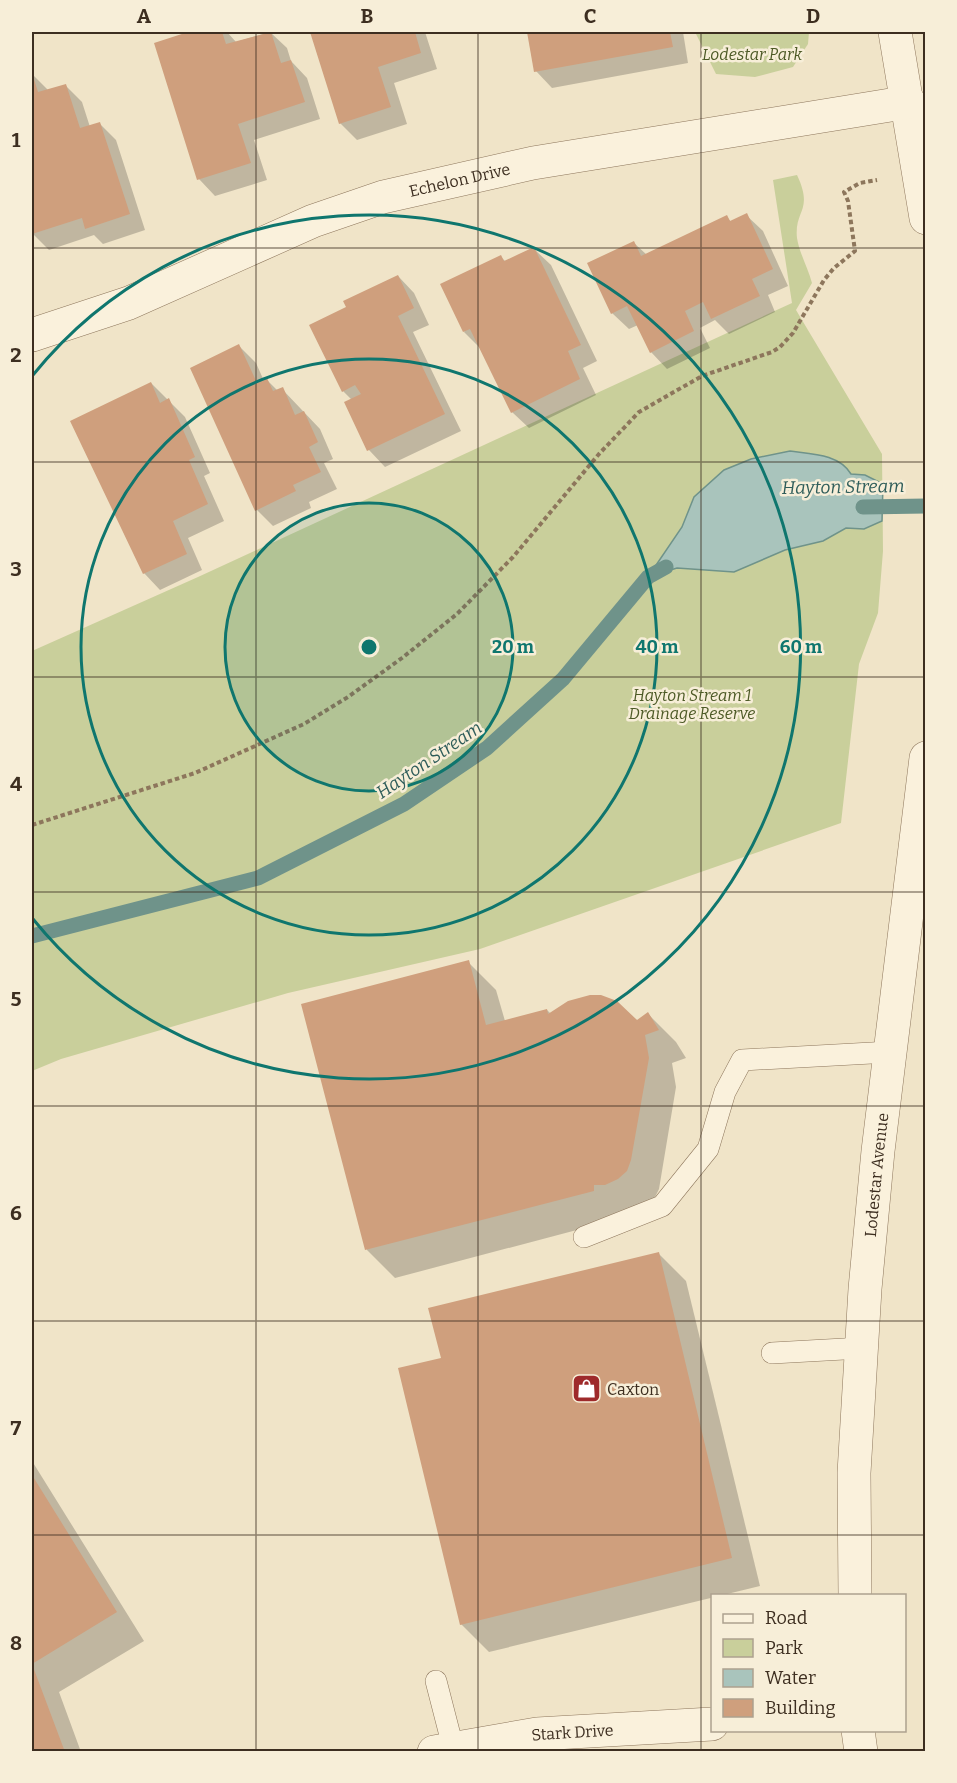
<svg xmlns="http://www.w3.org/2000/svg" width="957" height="1783" font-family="Bitter,serif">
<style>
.green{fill:#c9cf9b}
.water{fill:#a9c4bc;stroke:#6f938a;stroke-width:1.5}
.shadow{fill:#0003}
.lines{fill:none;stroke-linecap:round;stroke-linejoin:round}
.stream{stroke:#6f938a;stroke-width:15}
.building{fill:#cf9f7d}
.service-casing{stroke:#8d765c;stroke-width:22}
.minor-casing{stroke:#8d765c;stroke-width:34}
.path{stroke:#8d765c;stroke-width:4;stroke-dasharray:4.5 3;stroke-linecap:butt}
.service{stroke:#faf1dc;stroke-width:21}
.minor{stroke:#faf1dc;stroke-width:33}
.grid{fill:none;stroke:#3d2e20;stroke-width:1.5;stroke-opacity:0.55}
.ring{fill:none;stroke:#0f766e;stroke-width:3}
.labels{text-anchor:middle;stroke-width:5;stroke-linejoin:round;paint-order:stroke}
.park-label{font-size:16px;font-style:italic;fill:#4d5a26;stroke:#f7eed8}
.street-label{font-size:16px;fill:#3d2e20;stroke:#f7eed8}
.poi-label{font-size:16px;fill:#3d2e20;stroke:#f7eed8;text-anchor:start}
.water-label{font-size:18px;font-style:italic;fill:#2f5d5a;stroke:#f7eed8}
.centre{fill:#0f766e;stroke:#f7eed8;stroke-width:3}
.ring-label{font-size:18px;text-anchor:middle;font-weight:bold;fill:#0f766e;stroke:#f7eed8;stroke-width:5;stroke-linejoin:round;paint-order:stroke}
.neatline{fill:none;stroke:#3d2e20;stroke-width:2}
.grid-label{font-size:20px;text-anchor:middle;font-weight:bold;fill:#3d2e20}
</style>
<rect width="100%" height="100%" fill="#f0e4c8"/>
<g class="green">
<path d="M695,32H809L808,44L793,67L755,77L716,74Z"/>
<path d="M797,175C814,211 794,210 797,238C799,252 808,268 812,283L796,310L882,454L883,551L878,613L859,664L841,823L480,949L288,993L61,1059L32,1071V651L198,577L792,303L773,180Z"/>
</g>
<path class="water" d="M790,451C812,454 839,454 851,474L865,475L883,484L882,521L864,529L846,528L823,541L785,550L734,572L677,568L648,577L682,527L694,497L724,470L751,459Z"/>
<g class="shadow">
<path d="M193,32H227L236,42L270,32L287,48L291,61L307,78L320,119L254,140L267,180L215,196L199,179L156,44Z"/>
<path d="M312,32H425L437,69L394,83L407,124L357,140L340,123Z"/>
<path d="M529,32H683L688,63L552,88L536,71Z"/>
<path d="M32,74L49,91L65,85L82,102L90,127L99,123L116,140L145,230L103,244L94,235L49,250L32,233Z"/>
<path d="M746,215L763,231L788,286L768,295L775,312L729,334L715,320L700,328L710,348L667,369L651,352L638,325L629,329L612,313L634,243L647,255L727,217L731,222Z"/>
<path d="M534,249L551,265L597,361L583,368L596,395L529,428L512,412L480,348L464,332L501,257L506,262Z"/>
<path d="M398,276L414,293L429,325L413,332L461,431L385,467L369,450L352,400L343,391L348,308Z"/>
<path d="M239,346L256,363L264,381L267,380L278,391L282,389L320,429L333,459L324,463L337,489L309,502L311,508L273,526L257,510Z"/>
<path d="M151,383L185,417L210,473L204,476L224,521L188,538L202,570L160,590L144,573Z"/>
<path d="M468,962L496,990L505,1021L547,1010L551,1014L612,1001L638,1021L648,1014L676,1042L686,1058L672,1063L676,1087L659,1189L653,1201L622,1218L395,1278L367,1250L303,1005Z"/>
<path d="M658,1253L686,1281L760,1586L489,1652L461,1624L443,1359Z"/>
<path d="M32,1461L144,1641L59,1692L81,1752H32Z"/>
</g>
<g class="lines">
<g class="stream">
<path d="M863,507L926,506"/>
<path d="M32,936L258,878L404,804L487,748L563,679L648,577L666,567"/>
</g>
</g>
<g class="building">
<path d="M188,32H222L226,44L271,32L281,63L291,60L305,102L238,124L251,163L197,180L154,43Z"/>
<path d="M310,32H415L421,53L378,67L391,107L339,124Z"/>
<path d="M527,32H670L673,47L534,72Z"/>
<path d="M32,73L38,92L66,84L80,128L100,122L130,214L85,229L82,218L32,234Z"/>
<path d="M747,213L773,269L752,279L760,296L711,319L703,302L685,311L694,331L650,353L627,306L611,314L587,263L634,241L641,256L727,215L730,221Z"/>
<path d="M534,247L581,345L568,351L580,379L511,413L470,329L463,332L440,284L501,255L504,261Z"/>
<path d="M398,275L414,308L398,316L445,414L367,451L344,402L361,394L355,385L342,392L309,325L346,307L343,301Z"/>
<path d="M239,344L257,383L267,378L273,391L283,387L295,415L304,411L318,442L309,447L321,472L293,485L296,491L255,511L190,368Z"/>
<path d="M151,382L160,403L169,398L195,457L189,460L208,504L173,521L187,554L143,574L70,421Z"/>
<path d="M469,960L486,1025L547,1009L548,1014L568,1001L590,995H601L617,1001L637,1020L648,1012L659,1030L645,1035L649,1058L631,1160L627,1171L618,1179L605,1185H594V1191L365,1250L301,1004Z"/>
<path d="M659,1252L732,1558L460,1625L398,1368L441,1358L428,1308Z"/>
<path d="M32,1475L117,1612L32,1664L65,1752H32Z"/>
</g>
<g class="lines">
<defs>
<g id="service">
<path d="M584,1237L662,1206L708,1149L725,1092L742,1060L890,1052"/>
<path d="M772,1353L862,1348"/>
<path d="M436,1681L453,1747"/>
</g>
<g id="minor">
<path d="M895,32L926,218"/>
<path id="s1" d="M32,335L129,303L313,221L383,197L533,163L909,102"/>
<path id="s2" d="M855,1596L854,1473L865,1289L878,1151L926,758"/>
<path d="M858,1730L861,1752"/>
<path id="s3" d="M434,1752L537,1734L712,1724"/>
</g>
</defs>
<use href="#service" class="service-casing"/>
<use href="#minor" class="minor-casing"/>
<path class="path" d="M32,825L195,773L304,724L348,697L402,658L457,614L513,557L599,454L639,412L702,376L772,352L780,347L793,333L824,280L834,268L855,251L848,201L844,192L860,183L877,180"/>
<use href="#service" class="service"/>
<use href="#minor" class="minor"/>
</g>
<path class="grid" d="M256,32V1752M478,32V1752M701,32V1752M32,248H926M32,462H926M32,677H926M32,892H926M32,1106H926M32,1321H926M32,1535H926"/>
<circle cx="369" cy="647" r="144" fill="#0f766e" fill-opacity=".12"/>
<g class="ring">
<circle cx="369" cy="647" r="144"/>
<circle cx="369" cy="647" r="288"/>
<path d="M33 375A432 432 0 1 1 33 919"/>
</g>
<defs>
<symbol id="shop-square" viewBox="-11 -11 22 22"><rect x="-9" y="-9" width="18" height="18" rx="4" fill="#9e2a2b" stroke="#f7eed8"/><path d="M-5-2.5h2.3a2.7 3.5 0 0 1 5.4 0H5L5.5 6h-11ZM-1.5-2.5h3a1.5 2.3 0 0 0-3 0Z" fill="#fff"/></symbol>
</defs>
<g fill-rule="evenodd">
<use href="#shop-square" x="570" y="1372" width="33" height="33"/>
</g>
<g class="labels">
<g class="park-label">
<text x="752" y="60">Lodestar Park</text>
<text x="692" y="701">Hayton Stream 1<tspan x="692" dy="18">Drainage Reserve</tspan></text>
</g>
<g class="street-label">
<text dy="6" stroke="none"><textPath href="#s1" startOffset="456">Echelon Drive</textPath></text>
<text dy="6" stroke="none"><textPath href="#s2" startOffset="422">Lodestar Avenue</textPath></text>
<text dy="6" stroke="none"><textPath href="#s3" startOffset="140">Stark Drive</textPath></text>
</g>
<g class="poi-label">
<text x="607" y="1395">Caxton</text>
</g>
<g class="water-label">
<text transform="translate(843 487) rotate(-1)" y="6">Hayton Stream</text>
<text transform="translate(429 760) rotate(-34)" y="6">Hayton Stream</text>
</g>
</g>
<circle cx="369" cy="647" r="9" class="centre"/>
<g class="ring-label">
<text x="513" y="653">20 m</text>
<text x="657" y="653">40 m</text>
<text x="801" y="653">60 m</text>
</g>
<rect width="957" height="1783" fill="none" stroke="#f7eed8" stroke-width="66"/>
<rect x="711" y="1594" width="195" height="138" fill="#f7eed8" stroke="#ada18e" stroke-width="1.5"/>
<rect x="723" y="1614" width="30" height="9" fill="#faf1dc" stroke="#ada18e" stroke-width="1.5"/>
<text x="765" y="1624" font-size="18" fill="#3d2e20">Road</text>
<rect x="723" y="1639" width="30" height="18" fill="#c9cf9b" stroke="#ada18e" stroke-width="1.5"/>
<text x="765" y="1654" font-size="18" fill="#3d2e20">Park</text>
<rect x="723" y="1669" width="30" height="18" fill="#a9c4bc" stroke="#ada18e" stroke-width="1.5"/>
<text x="765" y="1684" font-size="18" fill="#3d2e20">Water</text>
<rect x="723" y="1699" width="30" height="18" fill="#cf9f7d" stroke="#ada18e" stroke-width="1.5"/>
<text x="765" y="1714" font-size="18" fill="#3d2e20">Building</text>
<rect x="33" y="33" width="891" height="1717" class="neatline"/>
<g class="grid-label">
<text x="144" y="23">A</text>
<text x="367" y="23">B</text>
<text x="590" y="23">C</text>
<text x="813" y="23">D</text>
<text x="16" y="147">1</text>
<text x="16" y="362">2</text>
<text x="16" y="576">3</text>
<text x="16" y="791">4</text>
<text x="16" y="1006">5</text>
<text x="16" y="1220">6</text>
<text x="16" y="1435">7</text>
<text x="16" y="1650">8</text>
</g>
</svg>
